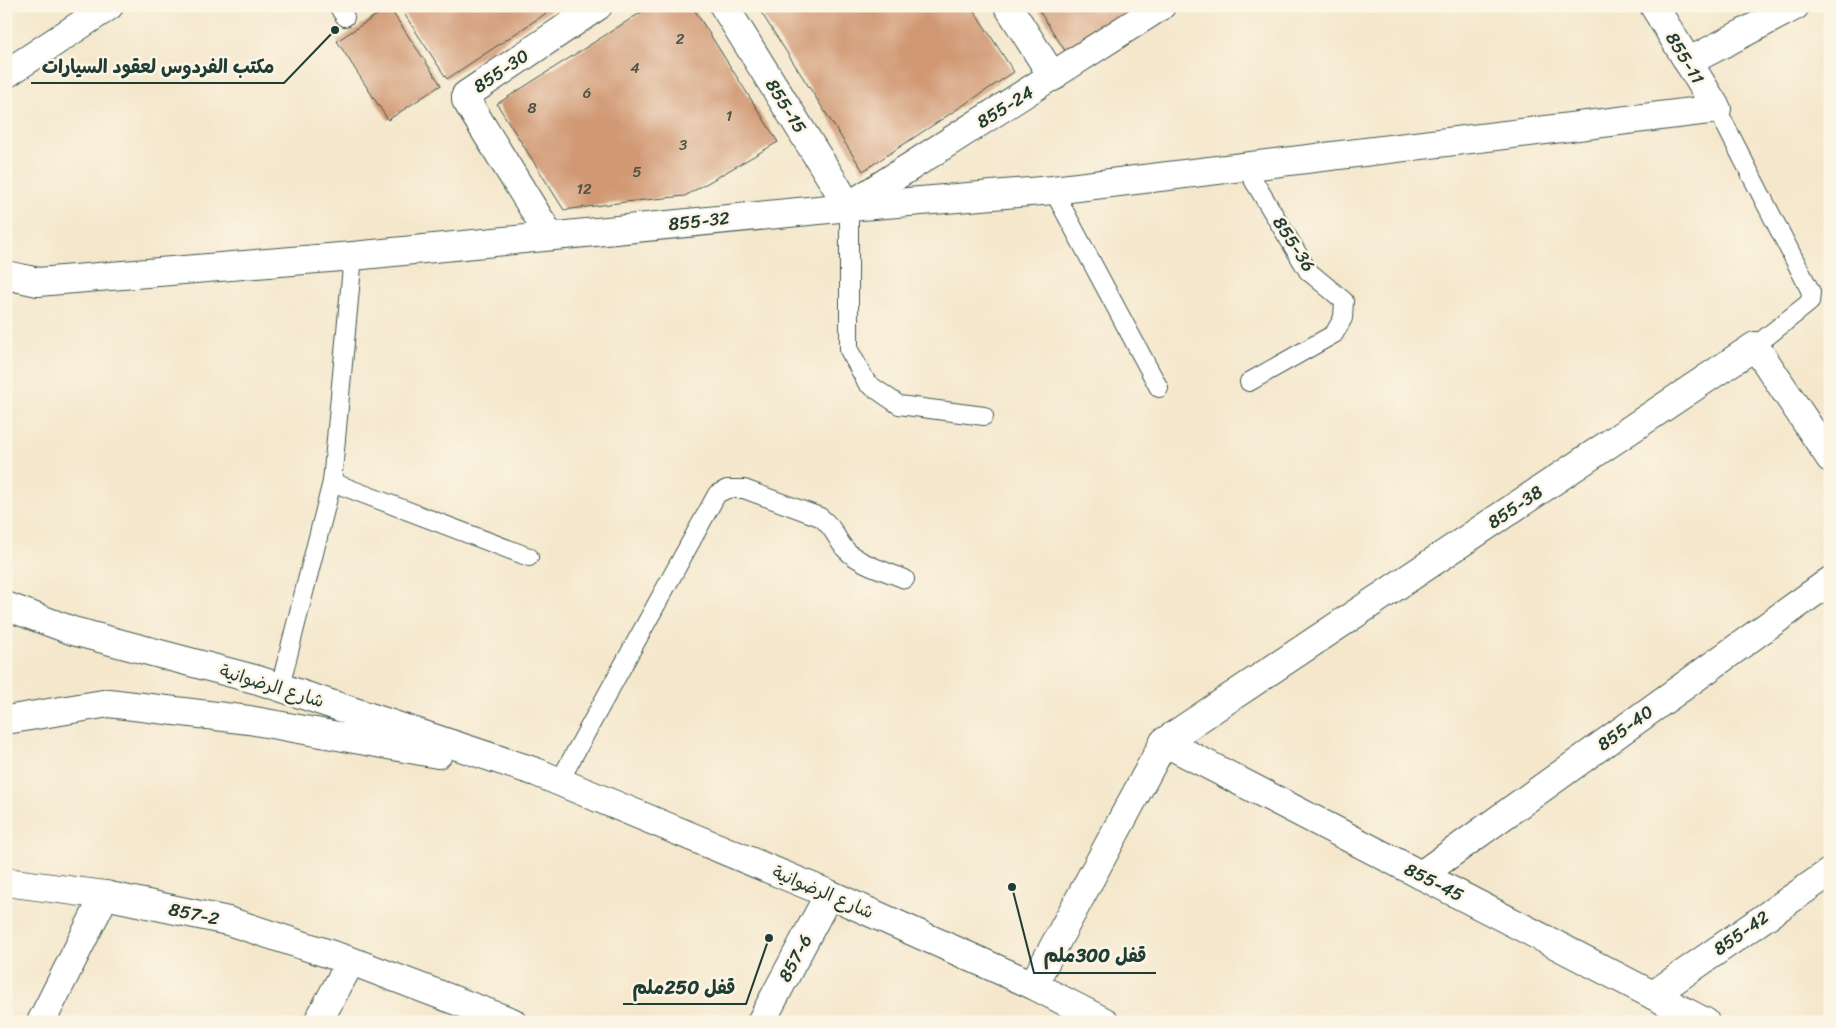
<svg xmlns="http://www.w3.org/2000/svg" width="1836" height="1028" font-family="Sriracha,'Playpen Sans Arabic',sans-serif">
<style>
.building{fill:#d09873}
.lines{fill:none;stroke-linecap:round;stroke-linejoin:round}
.service-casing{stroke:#3f564b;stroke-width:20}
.minor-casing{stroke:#3f564b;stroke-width:30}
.tertiary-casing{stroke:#3f564b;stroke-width:30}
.service{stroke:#fff;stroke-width:18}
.minor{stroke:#fff;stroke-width:28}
.tertiary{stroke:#fff;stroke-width:28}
.labels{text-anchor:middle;stroke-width:5;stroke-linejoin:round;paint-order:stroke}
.number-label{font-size:15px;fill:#4b5444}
.street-label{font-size:18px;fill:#1f3d34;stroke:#fcf5e5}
.leader{fill:none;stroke:#1f3d34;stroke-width:2}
.callout-dot{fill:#1f3d34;stroke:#fcf5e5;stroke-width:2}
.callout-label{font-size:19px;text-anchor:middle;font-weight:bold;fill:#1f3d34;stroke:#fcf5e5;stroke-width:5;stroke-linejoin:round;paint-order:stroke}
</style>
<rect width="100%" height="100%" fill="#fcf5e5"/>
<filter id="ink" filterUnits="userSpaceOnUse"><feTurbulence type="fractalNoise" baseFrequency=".02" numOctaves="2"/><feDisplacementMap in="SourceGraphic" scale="10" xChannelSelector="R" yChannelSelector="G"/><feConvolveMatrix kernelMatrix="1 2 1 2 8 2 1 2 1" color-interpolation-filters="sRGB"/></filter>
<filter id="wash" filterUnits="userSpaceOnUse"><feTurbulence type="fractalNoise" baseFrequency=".0096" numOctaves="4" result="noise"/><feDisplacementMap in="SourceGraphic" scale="20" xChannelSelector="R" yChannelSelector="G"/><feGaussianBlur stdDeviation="1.12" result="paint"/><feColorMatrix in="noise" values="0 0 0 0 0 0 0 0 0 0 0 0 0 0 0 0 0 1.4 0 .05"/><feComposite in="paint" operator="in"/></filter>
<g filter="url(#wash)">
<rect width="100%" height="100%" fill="#f4e7cc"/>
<g id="blocks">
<g class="building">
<path d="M399,6H557L447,79Z"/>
<path d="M651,6H692L778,142L685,196L625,202L564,210L497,104Z"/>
<path d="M757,6H971L1014,72L863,171Z"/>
<path d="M1036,6H1136L1066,52Z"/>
<path d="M389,7L441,85L388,120L337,41Z"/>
</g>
</g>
</g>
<g filter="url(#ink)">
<use href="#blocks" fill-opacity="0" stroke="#3f564b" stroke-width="1"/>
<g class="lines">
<defs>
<g id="service">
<path d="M338,6L345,17"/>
<path d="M1717,109L1811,292L1810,302L1755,346"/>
<path d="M1246,168L1308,271L1344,301L1343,318L1334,334L1249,382"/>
<path d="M1053,190L1159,388"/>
<path d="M849,207V350L867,383L899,405L984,416"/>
<path d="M332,482L529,557"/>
<path d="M280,687L332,482L353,256"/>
<path d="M559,782L717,494L727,489H744L820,517C835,528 835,538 846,550C859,564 888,572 905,579"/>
</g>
<g id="minor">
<path d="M724,6L849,207"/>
<path d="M1008,6L1053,77"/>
<path d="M1688,62L1795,6"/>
<path d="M852,204L1161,6"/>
<path d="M550,236L466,100V95L598,6"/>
<path d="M6,275L38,282L353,256L849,207L1053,190L1717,109L1654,6"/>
<path d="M1164,742L1705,1022"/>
<path d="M1421,875L1830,581"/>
<path d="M6,882L105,895"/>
<path d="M351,961L512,1022"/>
<path d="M1033,985L1164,742L1755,346L1830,458"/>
<path d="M1653,995L1830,872"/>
<path d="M41,1022L105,895L228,921L351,961L318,1022"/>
<path d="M761,1022L829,894"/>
</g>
<g id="tertiary">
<path d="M6,74L109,6"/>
<path d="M6,606L73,631L258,680L536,772L829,894L1033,985L1105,1022"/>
<path d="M6,720L109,703L249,720L438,754"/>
</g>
</defs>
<use href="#service" class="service-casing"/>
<use href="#minor" class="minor-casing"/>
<use href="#tertiary" class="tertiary-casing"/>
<use href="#service" class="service"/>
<use href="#minor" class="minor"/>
<use href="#tertiary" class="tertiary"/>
</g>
</g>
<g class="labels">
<g class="number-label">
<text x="680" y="44">2</text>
<text x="635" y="73">4</text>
<text x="587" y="98">6</text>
<text x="532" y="113">8</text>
<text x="729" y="121">1</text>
<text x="683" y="150">3</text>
<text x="637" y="177">5</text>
<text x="584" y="194">12</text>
</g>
<g class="street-label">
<text transform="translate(1685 58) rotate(59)" y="6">855-11</text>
<text transform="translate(501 71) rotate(-34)" y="6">855-30</text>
<text transform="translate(786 106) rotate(58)" y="6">855-15</text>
<text transform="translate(1005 107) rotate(-32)" y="6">855-24</text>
<text transform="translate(699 221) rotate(-6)" y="6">855-32</text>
<text transform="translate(1294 244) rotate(57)" y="6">855-36</text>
<text transform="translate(1515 507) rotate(-34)" y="6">855-38</text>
<text transform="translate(272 686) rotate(17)" y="6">شارع الرضوانية</text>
<text transform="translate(1625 728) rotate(-36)" y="6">855-40</text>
<text transform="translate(1434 882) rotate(27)" y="6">855-45</text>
<text transform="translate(823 892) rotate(23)" y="6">شارع الرضوانية</text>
<text transform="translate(194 914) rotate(12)" y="6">857-2</text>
<text transform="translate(1741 933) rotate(-35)" y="6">855-42</text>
<text transform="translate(795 958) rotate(-62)" y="6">857-6</text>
</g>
</g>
<path class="leader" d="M335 30L284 83H31M1012 887L1034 973H1156M769 938L746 1004H623"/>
<g class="callout-dot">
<circle cx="335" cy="30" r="5"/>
<circle cx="1012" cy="887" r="5"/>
<circle cx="769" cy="938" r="5"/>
</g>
<g class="callout-label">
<text x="158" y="73">مكتب الفردوس لعقود السيارات</text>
<text x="1095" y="962">قفل 300ملم</text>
<text x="684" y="994">قفل 250ملم</text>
</g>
<rect width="1836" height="1028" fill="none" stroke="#fcf5e5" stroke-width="25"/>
</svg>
